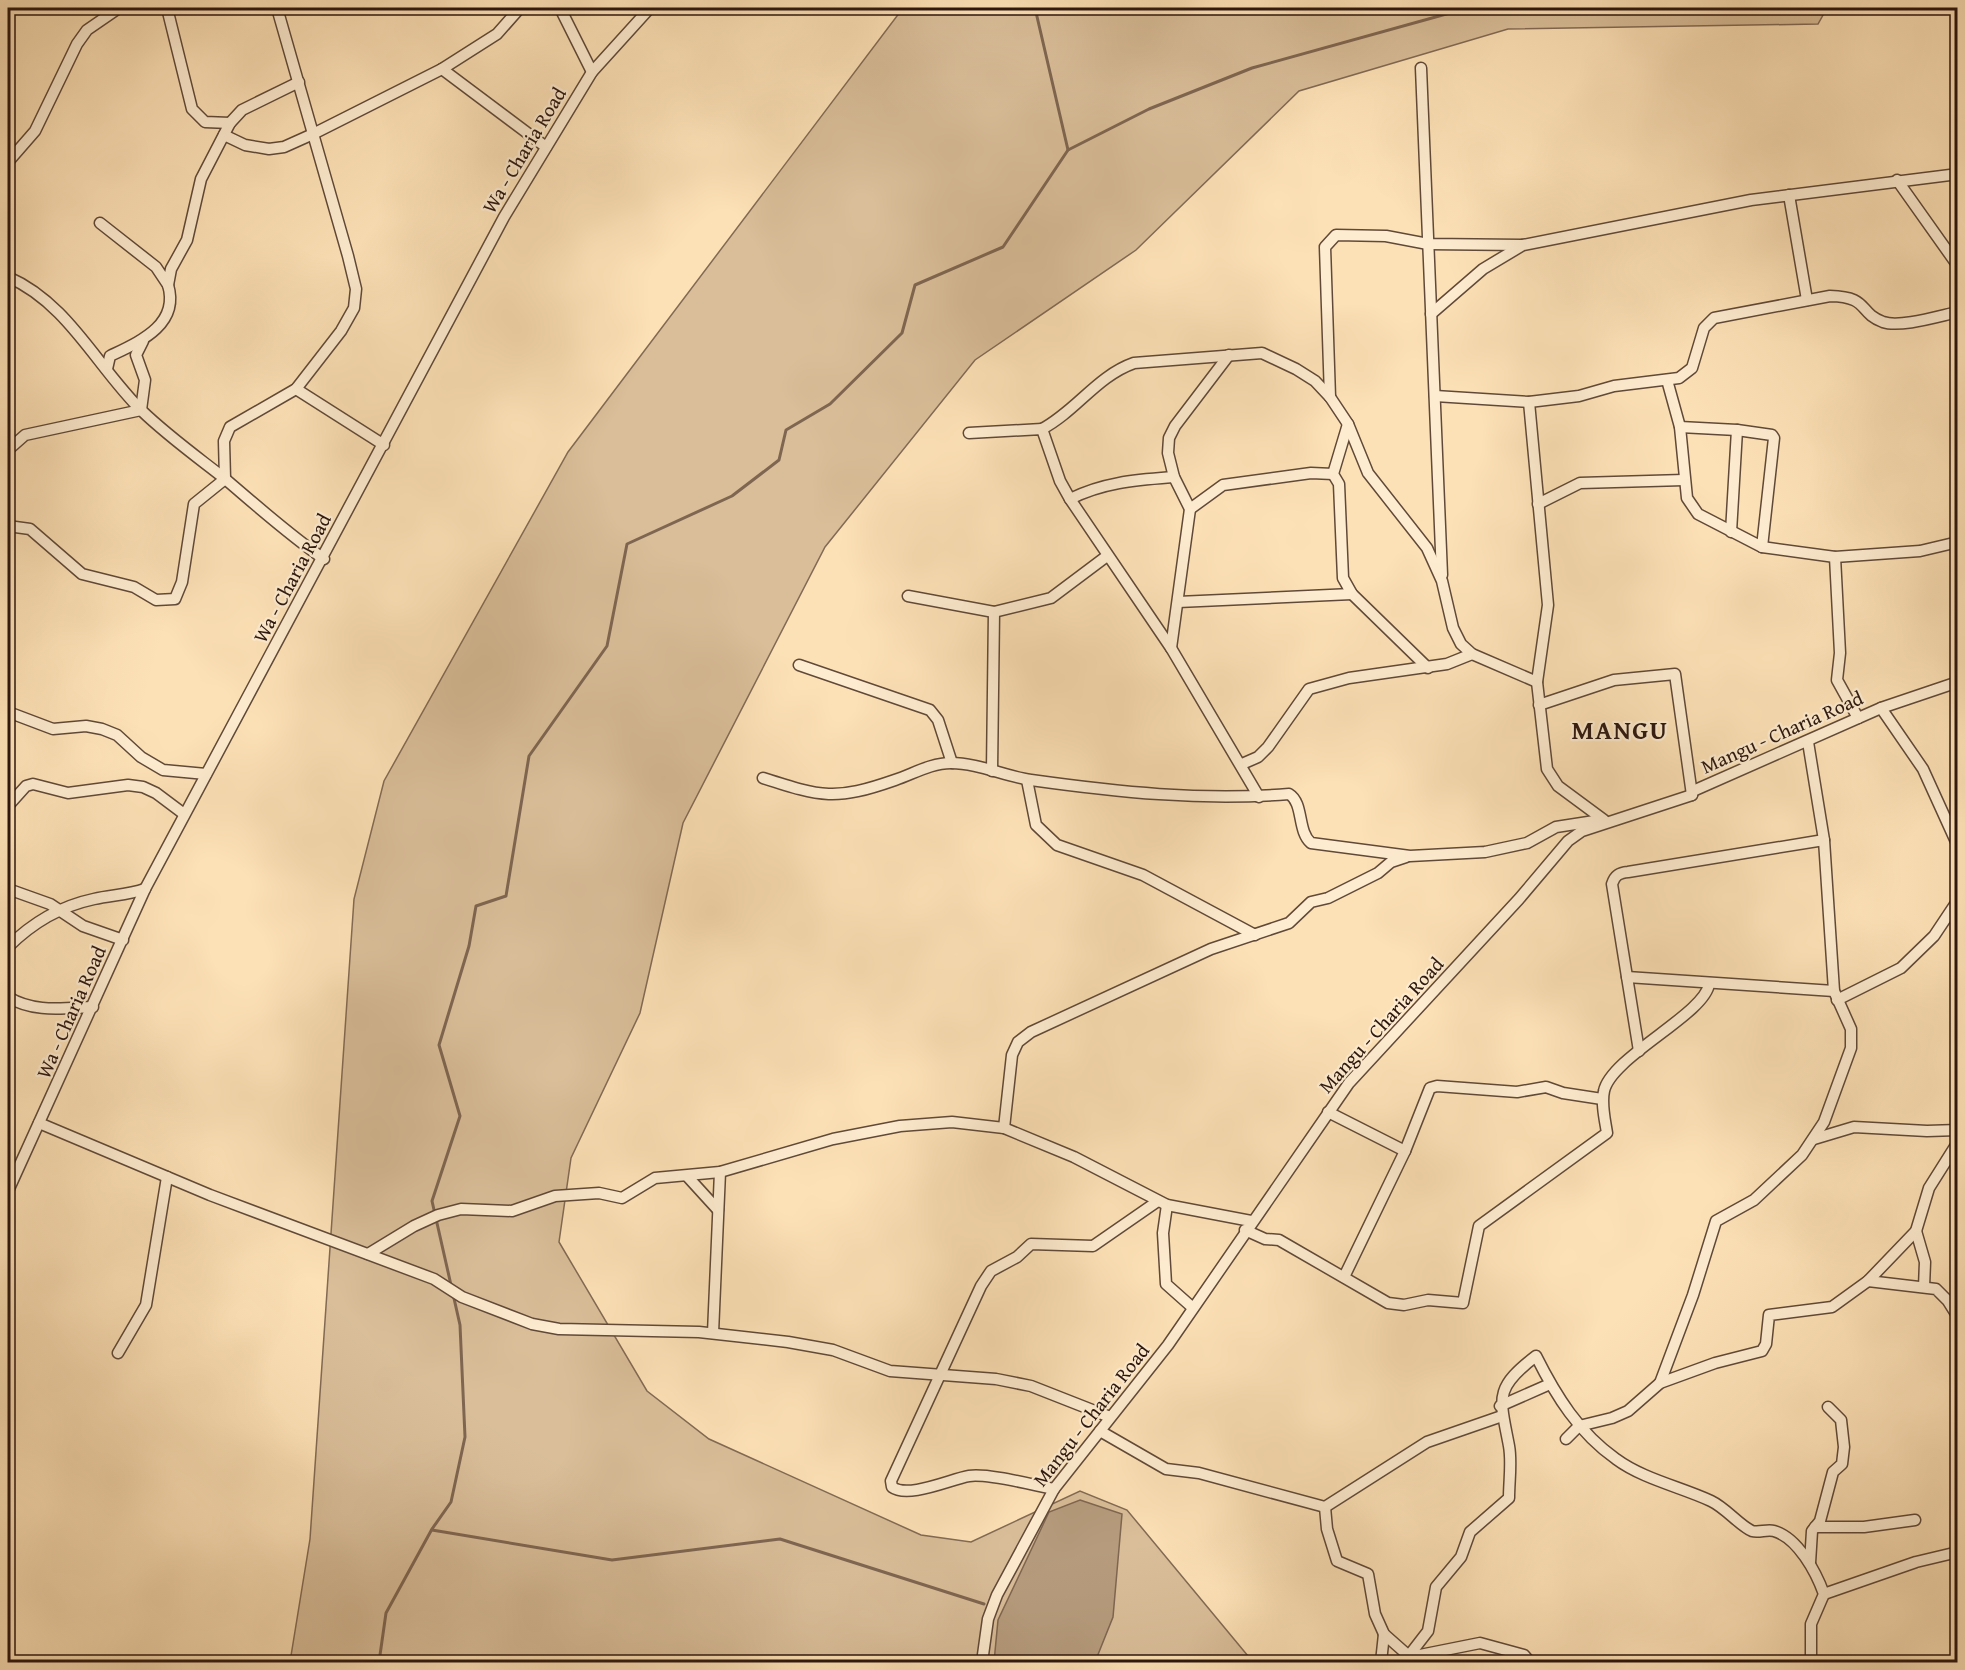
<svg xmlns="http://www.w3.org/2000/svg" width="1965" height="1670" font-family="'Gentium Book Plus',serif">
<style>
.green{fill:#d9be99;stroke:#826a54;stroke-width:1.5}
.water{fill:#b69c7d;stroke:#7f6651;stroke-width:1.5}
.lines{fill:none;stroke-linecap:round;stroke-linejoin:round}
.stream{stroke:#7f6651;stroke-width:3}
.minor-casing{stroke:#604938;stroke-width:13}
.minor{stroke:#feecd0;stroke-width:10}
.labels{text-anchor:middle;stroke-width:4.5;stroke-linejoin:round;paint-order:stroke}
.street-label{font-size:20px;fill:#2c160e;stroke:#feecd0}
.district-label{font-size:26px;font-weight:bold;letter-spacing:1.5px;fill:#2c160e;stroke:#feecd0}
</style>
<rect width="100%" height="100%" fill="#fde1b6"/>
<filter id="stains"><feTurbulence type="fractalNoise" baseFrequency=".00333" numOctaves="4"/><feColorMatrix values="0 0 0 0 .2 0 0 0 0 .09 0 0 0 0 .02 0 0 0 .5 -.17"/></filter>
<radialGradient id="worn" r=".72"><stop offset=".6" stop-color="#630" stop-opacity="0"/><stop offset="1" stop-color="#630" stop-opacity=".3"/></radialGradient>
<path class="green" d="M903,8H1827L1818,24L1508,29L1299,91L1136,250L975,360L825,547L683,823L640,1013L571,1158L559,1242L647,1391L709,1439L921,1535L971,1542L1080,1491L1127,1510L1253,1662H290L310,1539L354,899L384,781L568,452Z"/>
<path class="water" d="M1080,1500L1122,1514L1113,1617L1095,1662H994L998,1620L1049,1512Z"/>
<g class="lines">
<g class="stream">
<path d="M1035,8L1068,150"/>
<path d="M451,1285L432,1201L460,1116L439,1045L469,946L476,906L506,896L529,756L607,646L627,544L732,496L779,460L786,430L830,404L902,333L915,285L1003,247L1068,150L1149,109L1252,68L1468,8"/>
<path d="M432,1530L612,1560L780,1539L984,1604"/>
<path d="M379,1662L386,1613L432,1529L451,1502L465,1437L460,1325L453,1294"/>
</g>
<defs>
<g id="minor">
<path d="M167,8L192,109L205,122L230,123"/>
<path d="M560,8L592,72"/>
<path d="M1421,68L1442,575"/>
<path d="M442,69L546,147"/>
<path d="M224,135L245,145L269,149L284,147L313,134L442,69L497,34L520,8"/>
<path d="M8,162L35,131L77,44L87,30L119,8"/>
<path d="M1897,180L1958,266"/>
<path d="M1789,195L1807,300"/>
<path d="M100,223L156,267L168,285L171,269L187,240L201,179L230,123L242,110L299,82"/>
<path d="M8,277C68,303 97,367 142,411C168,436 196,456 224,478C257,506 288,534 324,559"/>
<path d="M1431,314L1483,269L1523,245L1751,200L1958,174"/>
<path d="M107,369L110,356C139,342 180,325 168,285"/>
<path d="M1667,380L1680,427L1687,498L1698,514L1762,547L1835,557L1920,551L1958,542"/>
<path d="M296,389L384,445"/>
<path d="M1435,396L1529,402L1579,396L1614,386L1679,378L1692,368L1704,328L1714,318L1830,296C1870,297 1857,312 1883,322C1900,328 1939,316 1958,312"/>
<path d="M1330,397L1325,247L1336,235L1386,236L1428,244L1522,245"/>
<path d="M1529,402L1548,605L1537,682L1547,769L1558,786L1604,820"/>
<path d="M1348,424L1333,474L1339,484L1343,578L1352,594L1428,668"/>
<path d="M1680,427L1737,430L1772,435L1774,438L1762,547"/>
<path d="M1042,429C1076,411 1097,376 1134,363L1262,353L1296,369L1315,381L1330,397L1348,424L1368,473L1427,548L1442,581L1453,628L1461,644L1472,654L1537,682"/>
<path d="M969,433L1042,429L1060,481L1070,499L1171,648L1259,797"/>
<path d="M8,450L25,435L141,410L145,380L136,355L143,341"/>
<path d="M1070,499C1104,482 1136,480 1174,477"/>
<path d="M1538,504L1580,483L1684,480"/>
<path d="M1190,509L1223,485L1311,473L1333,474"/>
<path d="M8,526L30,529L82,574L134,587L156,600L175,599L182,582L194,504L225,479L224,441L230,427L296,389L341,331L354,308L356,289L348,256L277,8"/>
<path d="M1731,532L1737,430"/>
<path d="M1835,557L1840,653L1837,680L1858,718"/>
<path d="M908,596L994,612L992,771"/>
<path d="M1178,602L1352,594"/>
<path d="M994,612L1051,598L1107,556"/>
<path d="M1171,648L1190,509L1174,477L1168,453L1169,438L1175,426L1229,355"/>
<path d="M799,665L930,710L938,720L952,763"/>
<path d="M1539,705L1614,680L1675,674L1692,795"/>
<path d="M1881,708L1923,769L1958,846"/>
<path d="M8,712L53,729L86,726L102,729L117,735L141,757L163,770L206,774"/>
<path d="M1242,764L1258,757L1268,747L1309,689L1349,678L1447,664L1472,654"/>
<path d="M763,778C822,797 835,801 895,780C913,774 931,763 951,763C978,763 1004,776 1031,780C1117,792 1201,801 1289,794C1304,803 1297,831 1311,843L1410,856L1485,852L1527,843L1556,827L1601,820"/>
<path d="M1027,780L1036,825L1057,845L1143,875L1255,935"/>
<path d="M8,806L26,786L33,784L68,793L128,785L143,787L156,793L184,814"/>
<path d="M8,889L50,904L83,926L123,940"/>
<path d="M8,947C32,923 61,906 94,899C111,895 128,895 145,889"/>
<path d="M1627,977L1834,991"/>
<path d="M8,997C34,1013 63,1008 93,1007"/>
<path d="M1837,1000L1901,968L1934,936L1958,900"/>
<path d="M1639,1051L1612,884C1615,875 1619,873 1628,872L1824,840"/>
<path d="M1328,1112L1405,1151"/>
<path d="M39,1123L210,1195L434,1279L462,1297L532,1324L559,1329L699,1332L788,1342L833,1350L890,1371L996,1379L1031,1386L1110,1417"/>
<path d="M1004,1128L1012,1055L1018,1042L1031,1032L1211,949L1289,923L1311,902L1328,898L1378,873L1391,862L1406,857"/>
<path d="M1814,1139L1854,1127L1927,1131L1958,1130"/>
<path d="M687,1176L718,1210"/>
<path d="M8,1191L145,889L504,217L592,72L650,8"/>
<path d="M1167,1205L1163,1233L1166,1284L1193,1308"/>
<path d="M1245,1230L1265,1239L1279,1240L1388,1303L1404,1305L1428,1300L1463,1303L1479,1226L1607,1133C1605,1120 1601,1104 1604,1091C1611,1057 1705,1014 1709,984"/>
<path d="M1916,1231L1925,1262L1924,1287"/>
<path d="M368,1254L414,1226L438,1215L461,1209L512,1211L555,1196L599,1193L622,1198L655,1178L720,1172L833,1139L900,1126L952,1122L1004,1128L1074,1157L1167,1205L1251,1221"/>
<path d="M1344,1277L1405,1151L1430,1088L1437,1086L1517,1092L1546,1087L1563,1093L1602,1099"/>
<path d="M1868,1281L1936,1289L1948,1301L1958,1317"/>
<path d="M713,1333L720,1172"/>
<path d="M118,1353L146,1305L167,1177"/>
<path d="M1660,1383L1693,1295L1716,1221L1754,1200L1802,1155L1824,1122L1851,1048V1029L1834,991L1824,840L1808,742"/>
<path d="M1500,1406L1550,1384"/>
<path d="M1100,1431L1166,1469L1199,1473L1325,1507L1427,1442L1502,1416"/>
<path d="M1566,1439L1579,1426L1612,1418L1628,1411L1660,1383L1715,1363L1762,1351L1766,1344L1769,1315L1832,1307L1868,1281L1916,1231L1929,1188L1958,1142"/>
<path d="M1054,1489C1033,1485 988,1473 969,1476C951,1479 908,1499 892,1487L891,1481L981,1286L991,1271L1017,1257L1031,1244L1093,1246L1158,1201"/>
<path d="M1325,1507L1327,1529L1337,1561L1368,1574L1375,1614L1384,1634L1410,1657L1480,1643L1524,1655L1530,1662"/>
<path d="M1815,1527H1864L1915,1520"/>
<path d="M1810,1563L1812,1531L1820,1521L1833,1472L1842,1464L1844,1447L1841,1420L1828,1407"/>
<path d="M1824,1594L1916,1562L1958,1552"/>
<path d="M982,1662L988,1619L997,1595L1054,1489L1168,1345L1349,1083L1519,899L1568,841L1582,831L1692,795L1693,791L1881,708L1958,682"/>
<path d="M1381,1662L1384,1634"/>
<path d="M1404,1662L1428,1631L1436,1587L1461,1557L1470,1532L1509,1498C1509,1481 1512,1462 1509,1446C1500,1398 1493,1389 1536,1356C1556,1396 1579,1433 1616,1459C1643,1479 1681,1487 1711,1501C1726,1508 1740,1526 1752,1531C1759,1533 1767,1529 1774,1531C1798,1538 1816,1572 1824,1594L1811,1624V1662"/>
</g>
</defs>
<use href="#minor" class="minor-casing"/>
<use href="#minor" class="minor"/>
</g>
<g class="labels">
<g class="street-label">
<text transform="translate(524 150) rotate(-59)" y="7">Wa - Charia Road</text>
<text transform="translate(292 578) rotate(-62)" y="7">Wa - Charia Road</text>
<text transform="translate(1782 732) rotate(-24)" y="7">Mangu - Charia Road</text>
<text transform="translate(71 1012) rotate(-66)" y="7">Wa - Charia Road</text>
<text transform="translate(1381 1025) rotate(-48)" y="7">Mangu - Charia Road</text>
<text transform="translate(1091 1415) rotate(-52)" y="7">Mangu - Charia Road</text>
</g>
<g class="district-label">
<text x="1620" y="739">MANGU</text>
</g>
</g>
<rect width="1965" height="1670" fill="none" stroke="#fde1b6" stroke-width="30"/>
<rect x="9" y="9" width="1947" height="1652" fill="none" stroke="#2c160e" stroke-width="3"/>
<rect x="15" y="15" width="1935" height="1640" fill="none" stroke="#2c160e" stroke-width="1.5"/>
<rect width="100%" height="100%" filter="url(#stains)"/>
<rect width="100%" height="100%" fill="url(#worn)"/>
</svg>
